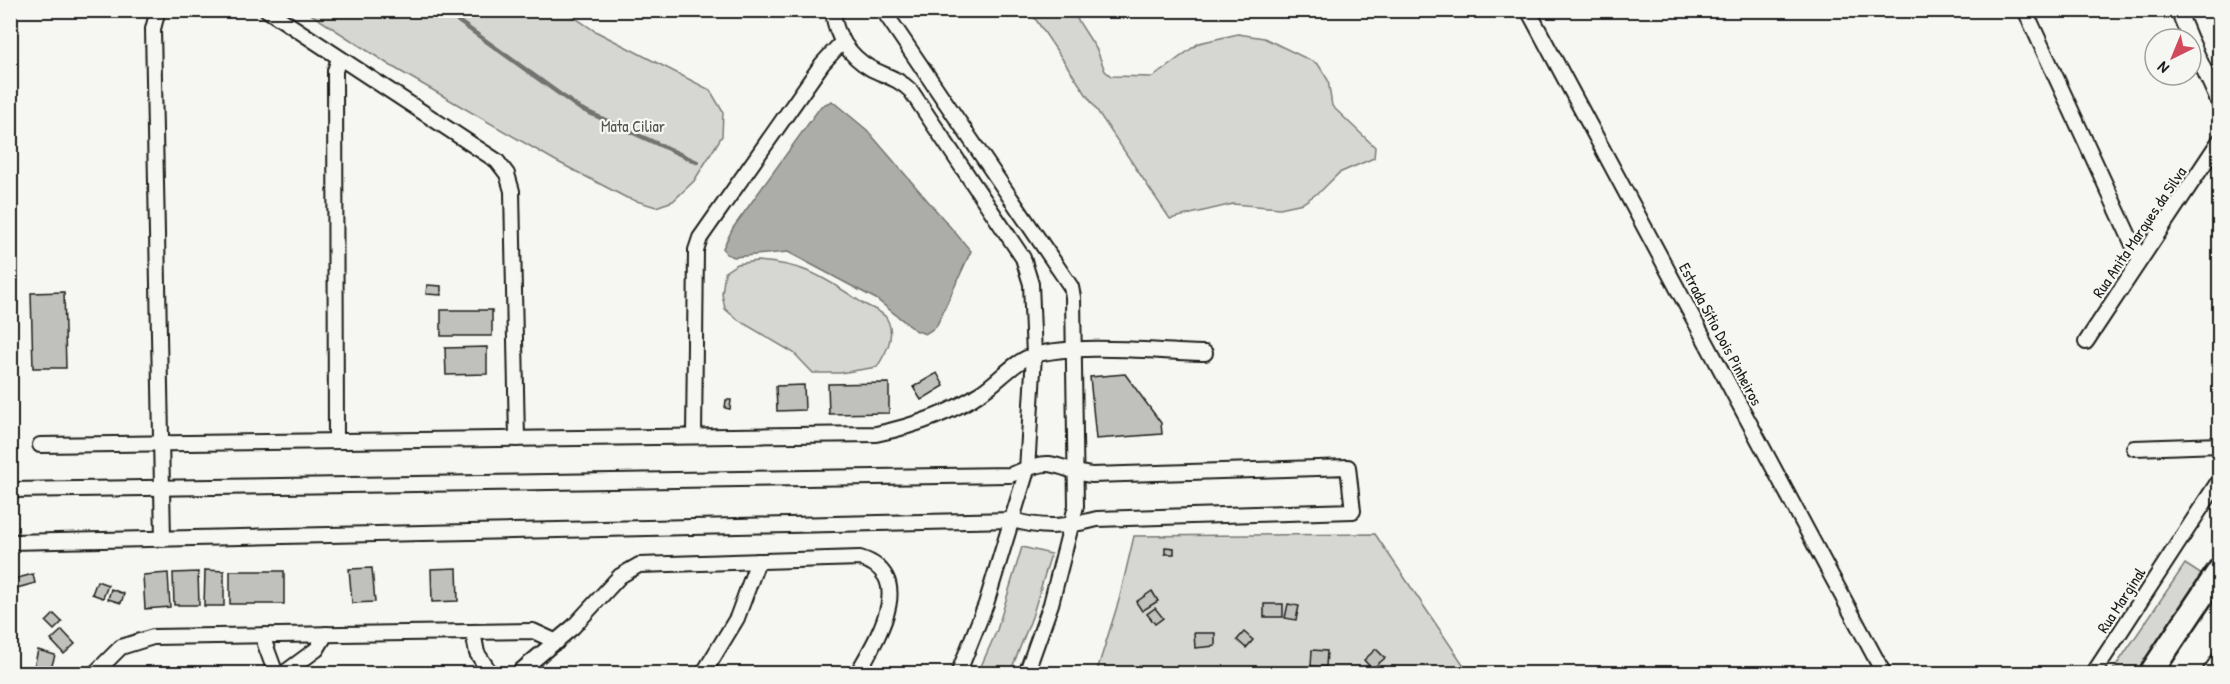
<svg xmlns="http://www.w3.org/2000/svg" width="2230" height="684" font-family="'Patrick Hand',sans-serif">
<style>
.green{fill:#d6d6d2;stroke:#797977;stroke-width:1.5}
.water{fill:#acaca9;stroke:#727271;stroke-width:1.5}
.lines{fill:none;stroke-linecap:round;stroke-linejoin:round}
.stream{stroke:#727271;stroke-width:4.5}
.building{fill:#c0c0bd;stroke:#1c1c1c;stroke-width:1.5}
.minor-casing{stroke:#1c1c1c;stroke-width:18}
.primary-casing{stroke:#1c1c1c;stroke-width:27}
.minor{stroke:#f6f6f2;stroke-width:14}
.primary{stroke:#f6f6f2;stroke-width:22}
.labels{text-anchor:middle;stroke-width:4.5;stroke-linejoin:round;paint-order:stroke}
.park-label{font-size:16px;fill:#545453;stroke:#f6f6f2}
.street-label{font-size:16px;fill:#1c1c1c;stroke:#f6f6f2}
</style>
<rect width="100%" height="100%" fill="#f6f6f2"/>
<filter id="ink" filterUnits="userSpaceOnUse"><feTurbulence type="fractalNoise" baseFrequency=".0167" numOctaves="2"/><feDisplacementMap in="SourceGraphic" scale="12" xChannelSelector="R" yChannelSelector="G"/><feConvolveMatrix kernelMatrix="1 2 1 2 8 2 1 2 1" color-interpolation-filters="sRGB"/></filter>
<g filter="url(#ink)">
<g class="green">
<path d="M306,11H565L595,31L710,90L723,112L722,136L694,181L673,201L656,207L627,198L556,161L391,66Z"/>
<path d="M1030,11H1072L1097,50L1105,71L1111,76L1153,77L1199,43L1238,34L1264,38L1318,64L1328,80L1332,106L1375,147L1374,158L1339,173L1322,190L1303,203L1280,208L1233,204L1170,219Z"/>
<path d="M757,261C806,264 825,278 864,304C871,308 884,312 887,319C896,336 886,353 877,367L840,373H813L794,353L738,320L725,309L722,294L725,272L737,264Z"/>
<path d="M1375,534L1469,673L1096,674L1119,600L1134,536Z"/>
<path d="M1022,547L1051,554L1032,617L1010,673H978L997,630Z"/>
<path d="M2185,564L2202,575L2136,673H2111Z"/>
</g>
<path class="water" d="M832,101L867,130L971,251L936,327L925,334L915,330L876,299L788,252L734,257L726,254L723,248L733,228L821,106Z"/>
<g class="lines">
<path class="stream" d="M443,10L579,108L697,162"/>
</g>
<g class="building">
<path d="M10,260L17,261L10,284Z"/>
<path d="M427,285L441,286V295L426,294Z"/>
<path d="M64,292L66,368H33L31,293Z"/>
<rect x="441" y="310" width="51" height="26"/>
<path d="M487,347V374L446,375L445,348Z"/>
<path d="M937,373L944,386L921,400L913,387Z"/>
<path d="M1125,374L1161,423L1162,434L1096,439L1090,377Z"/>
<path d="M889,383V413L829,414L828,384Z"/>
<path d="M804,385L805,410L777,411L776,386Z"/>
<path d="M726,400H731L730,409L725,408Z"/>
<path d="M1165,547L1174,548V554H1165Z"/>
<path d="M372,568L375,602L352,603L349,569Z"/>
<path d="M457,568L458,601L432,602L431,569Z"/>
<path d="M205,570L224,571V606H204Z"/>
<rect x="230" y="571" width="54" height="33"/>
<path d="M198,572L199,605H174L173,573Z"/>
<path d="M168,573L170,607L145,609L143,575Z"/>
<path d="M33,574L35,583L17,588L14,579Z"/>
<path d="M97,581L108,585L103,598L92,594Z"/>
<path d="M111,589L124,594L121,603L108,599Z"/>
<path d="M1152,591L1158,601L1142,611L1136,602Z"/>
<rect x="1264" y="604" width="19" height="13"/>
<path d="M1288,604L1299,606L1296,620L1285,618Z"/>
<path d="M1155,608L1163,618L1155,624L1147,614Z"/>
<path d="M54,614L62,622L54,630L46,622Z"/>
<path d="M62,630L75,644L64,654L51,640Z"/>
<path d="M1244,632L1253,640L1246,648L1237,640Z"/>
<path d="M1194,633H1215V646L1195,648Z"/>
<path d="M1376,649L1385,658L1372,669L1364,660Z"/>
<path d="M38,650L55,655L50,672L34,667Z"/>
<path d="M1312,650L1327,651L1326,667L1311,666Z"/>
</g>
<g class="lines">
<defs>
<g id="minor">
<path d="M158,10L153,29L163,539"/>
<path d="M267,10L497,161L507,174L512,191L517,439"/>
<path d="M834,10C832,33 851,57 870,68C885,76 898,78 911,91L1023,258L1031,284L1034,355L1027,470L986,604L958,674"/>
<path d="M883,10L1071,287L1073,297L1076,506L1051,604L1026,674"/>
<path d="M1528,10L1884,674"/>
<path d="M2025,10L2140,260"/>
<path d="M2178,10L2190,39"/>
<path d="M2191,41L2220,105"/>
<path d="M2086,342L2220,140"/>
<path d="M694,436L696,250L700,238L822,64L843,41"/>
<path d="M336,441L335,71L339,58"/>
<path d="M40,445L876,434C914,426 950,414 982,392C999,381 1015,360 1035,355C1078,343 1158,352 1205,353"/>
<path d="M2134,448L2220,445"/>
<path d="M10,490L1010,475C1023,471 1036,463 1049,464C1064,466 1077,474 1092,475L1348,467L1353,511L1097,519C1067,527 1043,529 1013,520L10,542"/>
<path d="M473,632L477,653L491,674"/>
<path d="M265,635V644L276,674"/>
<path d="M94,674L121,647L153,637L533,631L557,642"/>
<path d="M283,674L317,649L326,634"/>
<path d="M517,674L573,627L620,576L639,565L860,558C918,576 876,640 857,674"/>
<path d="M703,674L737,618L758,561"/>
<path d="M2093,674L2220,479"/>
<path d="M2209,674L2220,658"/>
</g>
<path id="primary" d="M2150,674L2220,569"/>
</defs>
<use href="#minor" class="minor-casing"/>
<use href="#primary" class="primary-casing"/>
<use href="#minor" class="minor"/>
<use href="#primary" class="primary"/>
</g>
</g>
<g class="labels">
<g class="park-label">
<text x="633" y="132">Mata Ciliar</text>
</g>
<g class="street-label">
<text transform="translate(2139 232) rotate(-56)" y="6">Rua Anita Marques da Silva</text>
<text transform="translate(1721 334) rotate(62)" y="6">Estrada Sítio Dois Pinheiros</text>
<text transform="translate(2121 600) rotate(-57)" y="6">Rua Marginal</text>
</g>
</g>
<rect width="2230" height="684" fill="none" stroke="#f6f6f2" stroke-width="36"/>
<rect x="18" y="18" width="2194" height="648" fill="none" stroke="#1c1c1c" stroke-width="2" filter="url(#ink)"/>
<g transform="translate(2173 57) rotate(223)"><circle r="28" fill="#f6f6f2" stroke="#9f9f9c" stroke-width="1.5"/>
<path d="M0-4.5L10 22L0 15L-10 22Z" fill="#d1495b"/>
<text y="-9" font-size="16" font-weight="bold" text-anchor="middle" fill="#1c1c1c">N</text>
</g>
</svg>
